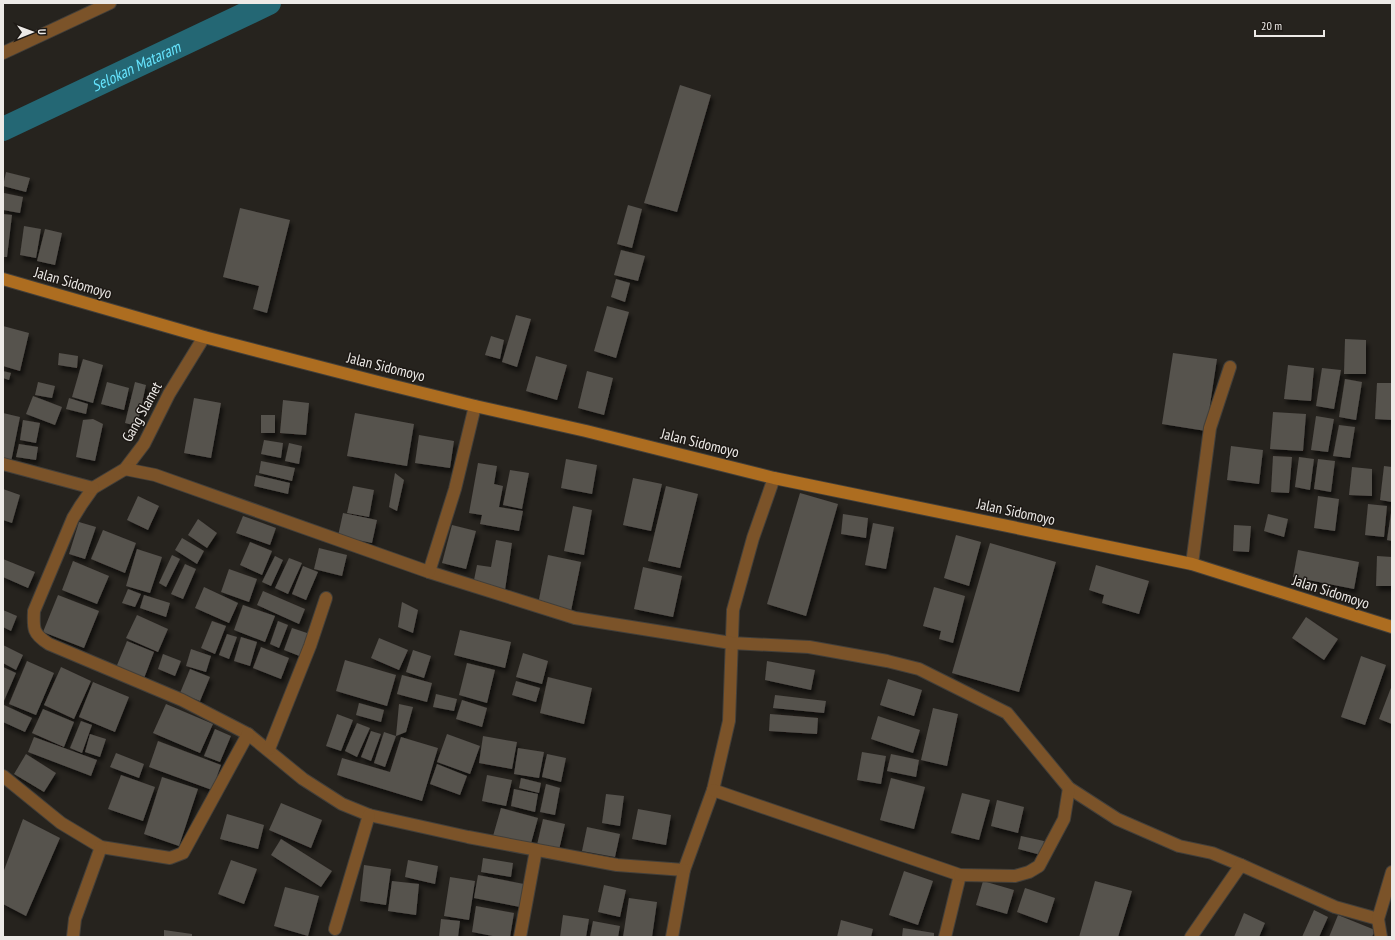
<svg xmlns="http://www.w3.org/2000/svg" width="1395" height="940" font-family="'PT Sans Narrow',sans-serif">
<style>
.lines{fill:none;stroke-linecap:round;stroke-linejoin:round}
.canal{stroke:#246774;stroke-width:24}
.building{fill:#56524d;filter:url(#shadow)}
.street-casing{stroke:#423f3a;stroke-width:14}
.secondary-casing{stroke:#423f3a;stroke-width:14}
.street{stroke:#7b5329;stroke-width:12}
.secondary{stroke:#ad6d20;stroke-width:12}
.labels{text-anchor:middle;stroke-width:3;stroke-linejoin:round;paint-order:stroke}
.street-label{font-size:15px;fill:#edeae7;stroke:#1d1915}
.water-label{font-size:16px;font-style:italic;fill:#66e4fe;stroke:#1d1915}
</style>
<defs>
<filter id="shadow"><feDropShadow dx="2.5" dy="4.5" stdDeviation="2" flood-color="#0009"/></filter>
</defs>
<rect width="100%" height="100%" fill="#26231e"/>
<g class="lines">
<path class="canal" id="s1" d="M3,129L269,3"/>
</g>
<g class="building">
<path d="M680,85L711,95L677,212L644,203Z"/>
<path d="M6,172L30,178L26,192L3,186Z"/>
<path d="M4,193L23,197L20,213L3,210Z"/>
<path d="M628,205L642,209L632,248L617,244Z"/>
<path d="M240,208L290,220L267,313L253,309L259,286L223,277Z"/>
<path d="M3,214L12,215L7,257H3Z"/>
<path d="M24,226L41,229L36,258L20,255Z"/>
<path d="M45,229L62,233L55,265L37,261Z"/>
<path d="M621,250L645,256L638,281L614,275Z"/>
<path d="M616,279L630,283L625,302L611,297Z"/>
<path d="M607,306L629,312L616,358L594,351Z"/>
<path d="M516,315L531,319L517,367L502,362Z"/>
<path d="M3,326L29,333L20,371L3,366Z"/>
<path d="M491,336L504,340L500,359L485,355Z"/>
<path d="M1345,339L1366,340V374H1344Z"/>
<path d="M59,353L78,356L77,368L58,365Z"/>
<path d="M1173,353L1217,359L1206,431L1162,424Z"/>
<path d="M536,356L567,365L557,400L526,391Z"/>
<path d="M83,359L103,365L93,403L72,397Z"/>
<path d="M1288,365L1314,368L1311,401L1284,399Z"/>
<path d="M1322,368L1341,370L1334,409L1316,406Z"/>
<path d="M3,371L11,373L9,380L3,378Z"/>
<path d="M587,371L613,378L604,415L578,408Z"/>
<path d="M1345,379L1362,382L1356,420L1339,417Z"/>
<path d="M38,382L55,386L52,398L35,395Z"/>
<path d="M107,382L129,388L124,410L101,404Z"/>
<path d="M135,382L146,385L137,426L125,423Z"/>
<path d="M1377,383H1392V420L1375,419Z"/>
<path d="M33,396L62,407L55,425L26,414Z"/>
<path d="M69,398L88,404L86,414L66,409Z"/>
<path d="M194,398L221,403L211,458L184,453Z"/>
<path d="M283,400L309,403L306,435L280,433Z"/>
<path d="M1273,412L1306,414L1303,451L1270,449Z"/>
<path d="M3,413L20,417L11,462L3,460Z"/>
<path d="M355,413L414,424L407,466L347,456Z"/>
<rect x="261" y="415" width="14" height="18"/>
<path d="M1316,416L1334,419L1328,452L1311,450Z"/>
<path d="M93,419L103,424L95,461L76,457L83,420Z"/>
<path d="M23,420L40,423L36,443L20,440Z"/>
<path d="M1339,425L1355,427L1350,458L1333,456Z"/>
<path d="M419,435L454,441L450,468L415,463Z"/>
<path d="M264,440L283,443L281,458L261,454Z"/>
<path d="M289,443L302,446L299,464L285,461Z"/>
<path d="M19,444L38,447L36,460L16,457Z"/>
<path d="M1231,446L1263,450L1259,484L1227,480Z"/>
<path d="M1273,456L1292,457L1289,493L1271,492Z"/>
<path d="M1299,457L1314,459L1310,490L1295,487Z"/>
<path d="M566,459L597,465L592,494L561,488Z"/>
<path d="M1318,459L1335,461L1331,492L1314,489Z"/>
<path d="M261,461L295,468L292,481L259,473Z"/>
<path d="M478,463L497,466L494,484L503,486L499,507L523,511L519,531L480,524L482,515L469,513Z"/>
<path d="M1384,466L1392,467V502L1380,500Z"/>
<path d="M1352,467L1372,469V496L1349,495Z"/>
<path d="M510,470L529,473L522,509L503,505Z"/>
<path d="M395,473L404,480L397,511L389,507Z"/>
<path d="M256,475L290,483L288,494L254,486Z"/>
<path d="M633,478L662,484L651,531L623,525Z"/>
<path d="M353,486L374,490L369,517L347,513Z"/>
<path d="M666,486L698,494L680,568L648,561Z"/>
<path d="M3,489L20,495L12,523L3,520Z"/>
<path d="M800,493L838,504L806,616L767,604Z"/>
<path d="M138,496L159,506L148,530L127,520Z"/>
<path d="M1318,496L1339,499L1335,531L1314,528Z"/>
<path d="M1368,504L1387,506L1384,537L1365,535Z"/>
<path d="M573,506L592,510L584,555L564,551Z"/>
<path d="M343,513L377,520L372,543L338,536Z"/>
<path d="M1391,513H1392V541L1387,540Z"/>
<path d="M843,514L868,518L866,538L841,534Z"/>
<path d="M1268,514L1288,519L1284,537L1264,531Z"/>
<path d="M243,516L276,528L270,545L236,533Z"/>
<path d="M198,519L217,533L207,548L188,535Z"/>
<path d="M79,522L96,527L85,559L69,554Z"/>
<path d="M873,523L894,527L886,569L865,565Z"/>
<path d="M452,525L476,531L466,569L442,563Z"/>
<path d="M1234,525L1251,526L1249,552L1233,551Z"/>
<path d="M103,530L136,543L125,573L91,559Z"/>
<path d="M956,535L981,542L969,586L944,578Z"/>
<path d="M182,538L204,551L197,564L175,550Z"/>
<path d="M496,540L512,543L505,590L473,585L477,565L491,567Z"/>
<path d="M250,542L272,551L262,575L240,565Z"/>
<path d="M990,543L1056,562L1019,692L952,673Z"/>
<path d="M319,548L347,555L342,576L314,569Z"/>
<path d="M137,549L162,557L150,593L126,586Z"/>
<path d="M1298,550L1359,562L1354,589L1293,577Z"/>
<path d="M172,555L180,559L166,587L159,583Z"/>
<path d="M548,555L581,562L571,611L538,604Z"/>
<path d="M275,556L283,560L271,586L262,582Z"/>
<path d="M1377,556L1392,557V586H1376Z"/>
<path d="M289,558L302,563L288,594L275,588Z"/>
<path d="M3,559L35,572L28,588L3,577Z"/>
<path d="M73,561L109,576L97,604L62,590Z"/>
<path d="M185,564L196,569L183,599L171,594Z"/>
<path d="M1096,565L1149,581L1139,614L1102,603L1104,595L1089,590Z"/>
<path d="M303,566L318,572L306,600L292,594Z"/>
<path d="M643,567L682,576L673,617L634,609Z"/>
<path d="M229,569L257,579L249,602L221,592Z"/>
<path d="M204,587L238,603L229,623L195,608Z"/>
<path d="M934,587L965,596L953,643L939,639L941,631L923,626Z"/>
<path d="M128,589L141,594L135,607L122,603Z"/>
<path d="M263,591L305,609L299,624L257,605Z"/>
<path d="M58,595L99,611L84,648L43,632Z"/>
<path d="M144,595L170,603L166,617L140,608Z"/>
<path d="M402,602L418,610L413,633L398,627Z"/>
<path d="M243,605L275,616L265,642L234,630Z"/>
<path d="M3,610L17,616L11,631L3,627Z"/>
<path d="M137,615L168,629L158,652L126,638Z"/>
<path d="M1306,617L1338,639L1324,660L1292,638Z"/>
<path d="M212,621L226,626L215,654L201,648Z"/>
<path d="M278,621L288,625L279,648L270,644Z"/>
<path d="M292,628L310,634L302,657L284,650Z"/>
<path d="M460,630L511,642L505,668L454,655Z"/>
<path d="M227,634L237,637L229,659L219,655Z"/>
<path d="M241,637L257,642L250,666L234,661Z"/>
<path d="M379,638L408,650L399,670L371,658Z"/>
<path d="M127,641L154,652L143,681L115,670Z"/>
<path d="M3,645L23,655L16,670L3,663Z"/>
<path d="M261,647L289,658L281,679L253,668Z"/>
<path d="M191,649L211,656L206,672L186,666Z"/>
<path d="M413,650L431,656L424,678L406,672Z"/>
<path d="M523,653L548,661L542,684L516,677Z"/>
<path d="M163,654L181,661L175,676L158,669Z"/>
<path d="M1361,656L1386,665L1365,725L1341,717Z"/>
<path d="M345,660L396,675L387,706L336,691Z"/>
<path d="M27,661L54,673L36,715L9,704Z"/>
<path d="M767,661L815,670L811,690L765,680Z"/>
<path d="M467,663L495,670L487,703L459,695Z"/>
<path d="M3,667L16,673L3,703Z"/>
<path d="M61,667L91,681L74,719L44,705Z"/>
<path d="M190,669L210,677L200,701L180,693Z"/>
<path d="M402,675L432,683L427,702L397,694Z"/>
<path d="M548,677L592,688L584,724L540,713Z"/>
<path d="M888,679L922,690L914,716L880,705Z"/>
<path d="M516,681L540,688L536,702L512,695Z"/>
<path d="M93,682L129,697L115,732L79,717Z"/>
<path d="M1392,685V724L1379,719Z"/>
<path d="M436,694L457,699L454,711L433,707Z"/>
<path d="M775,695L826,701L824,713L773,708Z"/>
<path d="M462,700L487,708L482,727L456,719Z"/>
<path d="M359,703L384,710L381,722L356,715Z"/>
<path d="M166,704L213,724L200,753L153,733Z"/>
<path d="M399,704L413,707L406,732L396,736Z"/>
<path d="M4,705L32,718L25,732L3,722Z"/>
<path d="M933,708L958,714L947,766L921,760Z"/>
<path d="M43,709L74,722L64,747L32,733Z"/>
<path d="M337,714L353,720L341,751L326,746Z"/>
<path d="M770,714L818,718L817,734L769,731Z"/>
<path d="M878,716L920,730L913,753L871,739Z"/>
<path d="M81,721L92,725L82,753L70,748Z"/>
<path d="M357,723L370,728L357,757L345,751Z"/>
<path d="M215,729L231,736L220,762L204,756Z"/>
<path d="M371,731L381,734L371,761L361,757Z"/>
<path d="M384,732L396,736L385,767L374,763Z"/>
<path d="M90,734L106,739L100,757L85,752Z"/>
<path d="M447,734L480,746L470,774L437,762Z"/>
<path d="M483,736L517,742L512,769L479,763Z"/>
<path d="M34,737L97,760L91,776L28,752Z"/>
<path d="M401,737L438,748L422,801L337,775L342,758L390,772Z"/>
<path d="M158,741L221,765L212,790L149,767Z"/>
<path d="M518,748L544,752L539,778L514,774Z"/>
<path d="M862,752L886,756L881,784L857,780Z"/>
<path d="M116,753L144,764L139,778L110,767Z"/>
<path d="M26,754L56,773L44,792L14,774Z"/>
<path d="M547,754L566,758L561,782L542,777Z"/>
<path d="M891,754L919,760L916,777L887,771Z"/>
<path d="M437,764L467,776L460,795L430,784Z"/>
<path d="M121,775L155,787L143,821L108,809Z"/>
<path d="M487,775L512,780L506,806L482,801Z"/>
<path d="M162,777L198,789L179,846L144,834Z"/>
<path d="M521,778L541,783L539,793L519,788Z"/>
<path d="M891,778L925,787L914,829L880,820Z"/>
<path d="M546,784L560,788L555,815L540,812Z"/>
<path d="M514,789L538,794L535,812L511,806Z"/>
<path d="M962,793L990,800L979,840L951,833Z"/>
<path d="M606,794L624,796L620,826L602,823Z"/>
<path d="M997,800L1024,807L1018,833L991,826Z"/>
<path d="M281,803L322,820L311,848L269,830Z"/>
<path d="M501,808L538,818L530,847L493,836Z"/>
<path d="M638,809L671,815L666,845L632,839Z"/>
<path d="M227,814L264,825L258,849L220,839Z"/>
<path d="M23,819L60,838L26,916L3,904V873Z"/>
<path d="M543,819L565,824L559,850L537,845Z"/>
<path d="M587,827L620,834L615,857L582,851Z"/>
<path d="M1021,836L1044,841L1041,855L1018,849Z"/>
<path d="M281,839L332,871L321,887L271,855Z"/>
<path d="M483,858L513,863L511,877L481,872Z"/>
<path d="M231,860L257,869L244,904L218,894Z"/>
<path d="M408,860L438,866L435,884L405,877Z"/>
<path d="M364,865L391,869L386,905L360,901Z"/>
<path d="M904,871L933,881L918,925L889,915Z"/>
<path d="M478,875L524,884L520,907L474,898Z"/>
<path d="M450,877L475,881L469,920L444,916Z"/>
<path d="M392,881L419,884L416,915L388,911Z"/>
<path d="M983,881L1014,890L1007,914L976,905Z"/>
<path d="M1095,881L1132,891L1118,937H1079Z"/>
<path d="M604,885L626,890L620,917L598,912Z"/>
<path d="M285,887L319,896L308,936L274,926Z"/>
<path d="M1025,888L1055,898L1047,923L1017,912Z"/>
<path d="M629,898L657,902L652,937H623Z"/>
<path d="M476,906L514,913L510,937H498L472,932Z"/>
<path d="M1314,910L1328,917L1319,937H1302Z"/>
<path d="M1244,913L1265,923L1259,937H1234Z"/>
<path d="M563,915L589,919L586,937H560Z"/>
<path d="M1338,915L1375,930L1372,937H1329Z"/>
<path d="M441,919L460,921L458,937H439Z"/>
<path d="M841,920L873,929L871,937H837Z"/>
<path d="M593,921L620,926L618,937H590Z"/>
<path d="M903,928L934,933V937H902Z"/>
<path d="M164,930L192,934V937H164Z"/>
</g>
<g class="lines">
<defs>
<g id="street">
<path d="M3,53L110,3"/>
<path d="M204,337L169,394L144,444L125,469L93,488L81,505L73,518L34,611C33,629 33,634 49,644L182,700L248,734L303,779L342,804L369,815L468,837L617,865L684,870L713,790L729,721L733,610L753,538L774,478"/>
<path d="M3,464L93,488"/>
<path d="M125,469L155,475L429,572L575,618L731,643L809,647L887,661L919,669L1007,713L1069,788L1117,819L1179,846L1212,853L1241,865"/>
<path d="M1192,564L1210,428L1230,367"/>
<path d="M429,572L455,489L475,406"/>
<path d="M269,749L310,646L326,598"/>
<path d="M3,776L61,823L101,847L170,858L183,853L248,734"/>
<path d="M713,790L960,875L945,937"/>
<path d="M960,875L1015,876L1029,872L1039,866L1064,819L1069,788"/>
<path d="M335,929L369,815"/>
<path d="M73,937L75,919L101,847"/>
<path d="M520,937L536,850"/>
<path d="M672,937L684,870"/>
<path d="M1191,937L1241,865L1335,907L1378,919"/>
<path d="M1381,937L1378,919L1392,872"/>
</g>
<path id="secondary" d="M3,279L204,337L378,382L475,406L586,431L774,478L1192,564L1392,627"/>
</defs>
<use href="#street" class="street-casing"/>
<use href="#secondary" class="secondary-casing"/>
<use href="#street" class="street"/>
<use href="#secondary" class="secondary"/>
</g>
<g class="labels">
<g class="street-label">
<text transform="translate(73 283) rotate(16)" y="5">Jalan Sidomoyo</text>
<text transform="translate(386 367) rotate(14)" y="5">Jalan Sidomoyo</text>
<text transform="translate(142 412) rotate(-61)" y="5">Gang Slamet</text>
<text transform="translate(700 443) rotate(14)" y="5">Jalan Sidomoyo</text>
<text transform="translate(1016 512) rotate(12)" y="5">Jalan Sidomoyo</text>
<text transform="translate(1331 592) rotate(18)" y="5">Jalan Sidomoyo</text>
</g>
<g class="water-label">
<text dy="6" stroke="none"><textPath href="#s1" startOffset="147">Selokan Mataram</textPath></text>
</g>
</g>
<rect width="1395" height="940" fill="none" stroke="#edeae7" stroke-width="8"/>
<g transform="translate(32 32) rotate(89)" stroke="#1d1915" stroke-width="3" paint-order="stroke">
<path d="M0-3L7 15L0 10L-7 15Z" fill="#edeae7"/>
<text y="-6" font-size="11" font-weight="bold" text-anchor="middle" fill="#edeae7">U</text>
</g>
<path d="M1255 30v6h69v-6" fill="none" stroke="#edeae7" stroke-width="2"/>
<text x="1261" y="30" font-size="12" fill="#edeae7" stroke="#1d1915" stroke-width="3" paint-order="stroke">20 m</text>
</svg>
